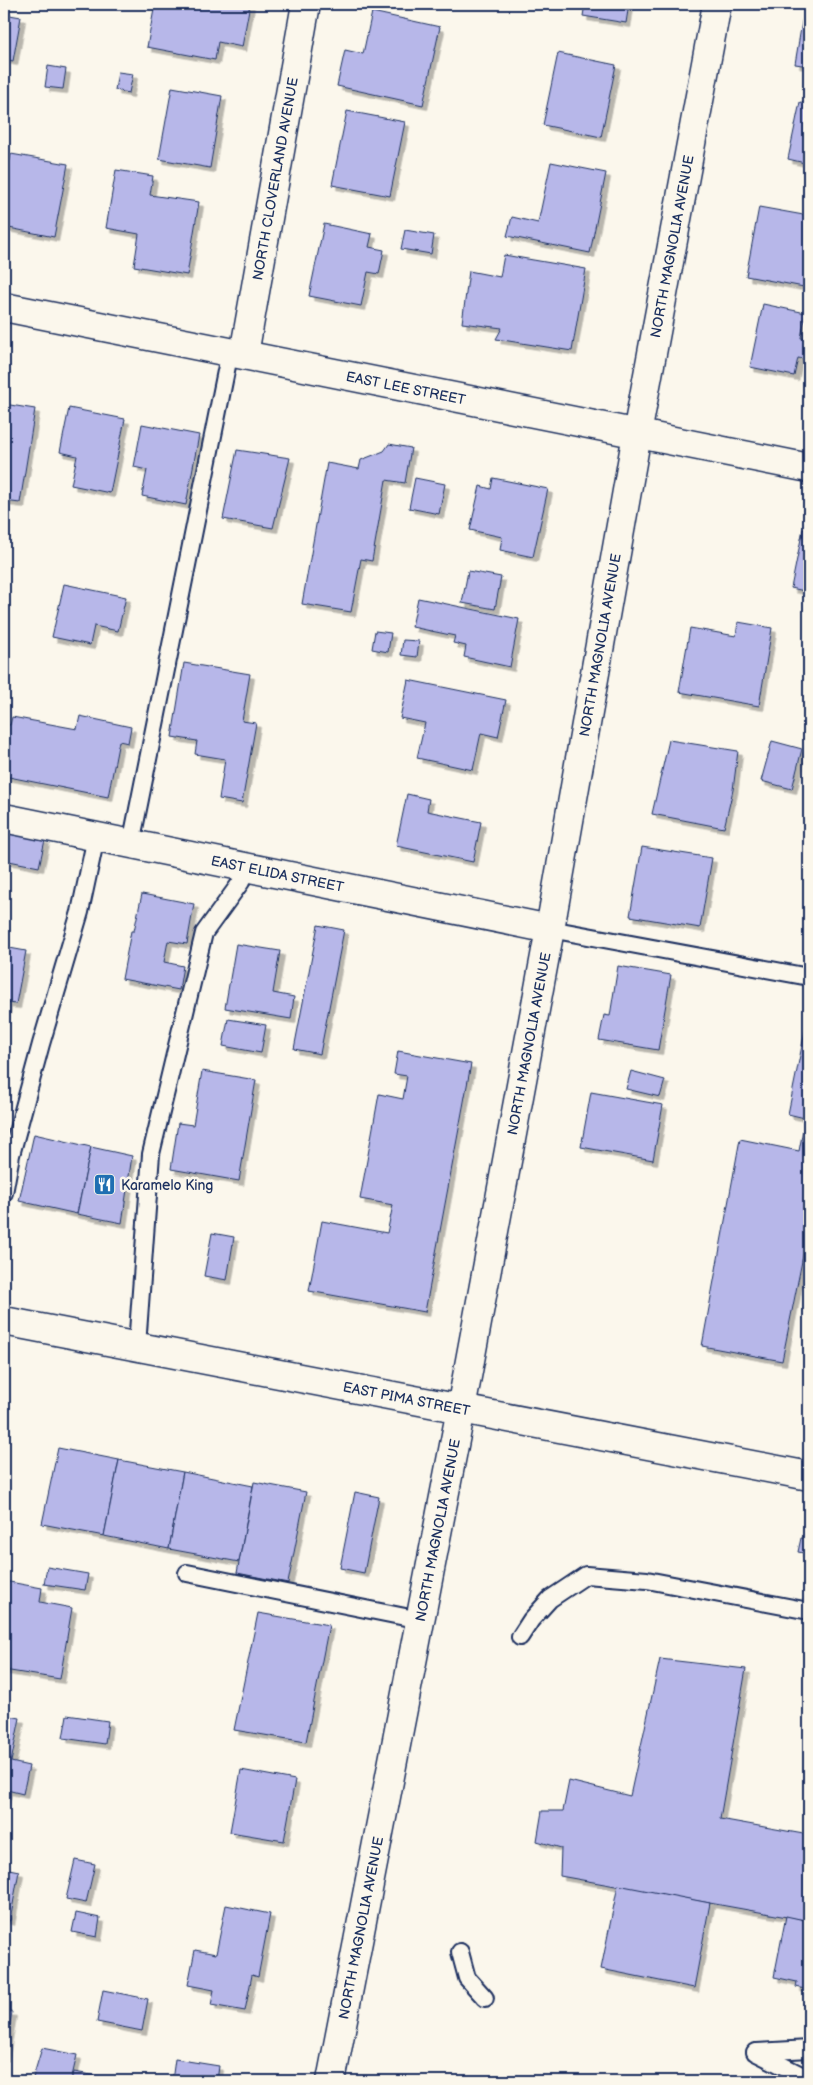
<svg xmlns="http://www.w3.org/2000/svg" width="813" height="2085" font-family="'Balsamiq Sans',sans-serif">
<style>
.building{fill:#b7b7e9;stroke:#1b2f5e;filter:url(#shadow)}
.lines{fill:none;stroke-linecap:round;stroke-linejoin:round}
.lane-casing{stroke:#1b2f5e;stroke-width:20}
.street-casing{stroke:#1b2f5e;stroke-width:31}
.secondary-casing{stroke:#1b2f5e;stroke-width:31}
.lane{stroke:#fbf7ec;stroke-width:16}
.street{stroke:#fbf7ec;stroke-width:28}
.secondary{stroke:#fbf7ec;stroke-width:28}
.labels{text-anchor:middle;stroke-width:5;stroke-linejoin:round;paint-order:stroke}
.street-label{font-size:14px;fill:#1b2f5e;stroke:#fbf7ec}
.poi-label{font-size:14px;fill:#1b2f5e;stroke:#fbf7ec;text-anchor:start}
</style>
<defs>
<filter id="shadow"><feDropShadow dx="4.5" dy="4.5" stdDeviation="0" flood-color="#0004"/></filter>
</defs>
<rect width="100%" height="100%" fill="#fbf7ec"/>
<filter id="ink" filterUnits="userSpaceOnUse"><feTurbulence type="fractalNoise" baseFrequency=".02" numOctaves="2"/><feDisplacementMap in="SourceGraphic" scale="10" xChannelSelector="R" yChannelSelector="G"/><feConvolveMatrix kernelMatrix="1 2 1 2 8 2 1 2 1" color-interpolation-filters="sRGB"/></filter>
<g filter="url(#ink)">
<g class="building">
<path d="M155,4H250L242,47L218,42L215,60L147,47Z"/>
<path d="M585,4H629L626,23L583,16Z"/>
<path d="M805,4H809V66L795,64Z"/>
<path d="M372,12L440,27L423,105L337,86L345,50L363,54Z"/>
<path d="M4,14L21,17L13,61L4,59Z"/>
<path d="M558,53L616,65L601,137L543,125Z"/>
<path d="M48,66L66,69L63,89L45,87Z"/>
<path d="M118,72L133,74L129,93L115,90Z"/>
<path d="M172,87L222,96L210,168L159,159Z"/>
<path d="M800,102L809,104V164L788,159Z"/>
<path d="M347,111L405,122L390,196L332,185Z"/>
<path d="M11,154L68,164L54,237L4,227V191Z"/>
<path d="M551,162L606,173L590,253L507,236L512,217L538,223Z"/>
<path d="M116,170L153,176L150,195L199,202L187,275L134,266L139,234L106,228Z"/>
<path d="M759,207L809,216V288L746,276Z"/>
<path d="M324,224L372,234L369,247L384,250L379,274L368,272L361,306L309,296Z"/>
<path d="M405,230L434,235L431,254L401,249Z"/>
<path d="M504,255L586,269L572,351L496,339L502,328L462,323L469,271L500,277Z"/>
<path d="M763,304L806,313L801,338L809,339V360L798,358L794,376L750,367Z"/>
<path d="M4,404L35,409L20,503L4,501Z"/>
<path d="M69,408L125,419L110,493L71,485L77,456L60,452Z"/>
<path d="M142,424L199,435L186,505L142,496L147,470L134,467Z"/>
<path d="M389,444L411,448L405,483L386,480L372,561L361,559L351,612L302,604L327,463L359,469L361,460L384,451Z"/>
<path d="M237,450L290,458L273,528L223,519Z"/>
<path d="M415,478L445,484L439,514L409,508Z"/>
<path d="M493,478L548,489L533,557L500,550L502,537L470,530L480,486L491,489Z"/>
<path d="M803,529L809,530V592L791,588Z"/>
<path d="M468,571L501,577L495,609L462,603Z"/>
<path d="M64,584L126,597L118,631L94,626L90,645L52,637Z"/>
<path d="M418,598L519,619L510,667L464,657L466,646L453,643L455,636L412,627Z"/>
<path d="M738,622L772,628L759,706L679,692L690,628L736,636Z"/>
<path d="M375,631L391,633L388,652L372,649Z"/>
<path d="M403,640L419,641L417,657L401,655Z"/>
<path d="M184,663L250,674L242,721L256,723L242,803L219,799L225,759L195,754L197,741L172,737Z"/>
<path d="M408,680L506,700L498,737L481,733L473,770L417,758L425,723L400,718Z"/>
<path d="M80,716L131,727L128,743L119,741L108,797L4,776V724L10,725L12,717L77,729Z"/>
<path d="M669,740L738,751L733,790L724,828L652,814Z"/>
<path d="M772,741L802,749L792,789L761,781Z"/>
<path d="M407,794L429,799L427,811L481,822L473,862L396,846Z"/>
<path d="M4,832L45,840L39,867L4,860Z"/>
<path d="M642,847L712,858L700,928L630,916Z"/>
<path d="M142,894L194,904L187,944L168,941L164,962L183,966L179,990L122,979L131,931H134Z"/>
<path d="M318,925L344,930L320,1054L294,1049Z"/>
<path d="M236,944L280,951L273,993L294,997L291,1019L225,1008Z"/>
<path d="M4,947L26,951L16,1004L7,1003L4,1021Z"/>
<path d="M618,966L671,975L658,1050L599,1040L604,1015L610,1016Z"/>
<path d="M228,1019L266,1025L261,1053L223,1046Z"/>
<path d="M805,1031L809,1032V1119L788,1114Z"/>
<path d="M398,1051L471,1064L425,1312L309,1291L322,1221L387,1233L393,1205L360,1199L379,1094L403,1099L407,1076L394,1074Z"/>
<path d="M202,1071L256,1080L239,1181L171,1169L178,1123L193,1125Z"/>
<path d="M631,1071L665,1080L660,1097L626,1089Z"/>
<path d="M591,1092L663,1105L653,1160L581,1147Z"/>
<path d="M803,1130L809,1131V1226L782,1361L702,1346L740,1139L799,1151Z"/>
<path d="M34,1134L91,1147L77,1214L19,1201Z"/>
<path d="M91,1147L132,1156L122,1223L77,1214Z"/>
<path d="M212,1233L234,1237L227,1280L204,1276Z"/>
<path d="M58,1448L119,1460L104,1536L42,1524Z"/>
<path d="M119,1460L183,1472L169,1549L104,1536Z"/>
<path d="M183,1472L253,1486L239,1562L169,1549Z"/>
<path d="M254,1482L306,1492L288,1583L237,1573Z"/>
<path d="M355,1492L379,1497L364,1573L340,1568Z"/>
<path d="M801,1538L809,1539V1554L798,1552Z"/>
<path d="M47,1567L88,1574L85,1590L44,1584Z"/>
<path d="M4,1581L42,1588L40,1602L72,1608L60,1679L4,1670Z"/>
<path d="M258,1613L329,1625L306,1742L234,1730Z"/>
<path d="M660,1659L746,1669L720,1819L809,1835V1921L560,1876L561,1848L537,1841L542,1811H563L569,1781L630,1796Z"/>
<path d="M4,1715L20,1718L11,1762L29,1766L23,1794L7,1790L4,1804Z"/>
<path d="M67,1715L108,1721L105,1744L63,1738Z"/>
<path d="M241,1770L295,1780L284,1841L230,1832Z"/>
<path d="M75,1860L95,1864L86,1903L66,1899Z"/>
<path d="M4,1868L19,1871L10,1921L4,1919Z"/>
<path d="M618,1885L710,1903L694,1988L601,1969Z"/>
<path d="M226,1905L270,1914L258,1977L252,1975L245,2011L211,2005L214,1990L188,1985L195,1950L216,1954Z"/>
<path d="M76,1913L100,1918L97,1937L72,1932Z"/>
<path d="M786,1916L809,1921V1990L796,1987L797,1982L774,1977Z"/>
<path d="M103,1990L148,1999L142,2031L97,2022Z"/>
<path d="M4,2011L12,2012L4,2057Z"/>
<path d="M42,2048L77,2055L71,2081H32Z"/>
<path d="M175,2059L219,2066L217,2081H172Z"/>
<path d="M74,2072L109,2078V2081H72Z"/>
</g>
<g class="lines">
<defs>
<g id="lane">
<path d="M131,844L230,351"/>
<path d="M550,929L809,977"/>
<path d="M4,1193L11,1155L41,1044L80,912L96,837"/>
<path d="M137,1346L151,1154L204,933L241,882L244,868"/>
<path d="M187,1573L420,1620"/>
<path d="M520,1637L531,1620L550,1599L586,1575L647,1580L809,1611"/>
<path d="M460,1952L467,1978L485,1998"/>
<path d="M755,2052L809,2079"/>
<path d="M757,2052L809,2049"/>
</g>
<g id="street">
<path id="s1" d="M4,307C272,360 540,416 809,468"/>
<path id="s2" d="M244,354L306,4"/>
<path id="s3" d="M4,818L550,929"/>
<path id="s4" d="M331,2081L461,1409L550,929L637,434L717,4"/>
</g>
<g id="secondary">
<path id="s5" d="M4,1321L809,1476"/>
</g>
</defs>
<use href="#lane" class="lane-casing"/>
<use href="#street" class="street-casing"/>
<use href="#secondary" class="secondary-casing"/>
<use href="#lane" class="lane"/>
<use href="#street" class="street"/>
<use href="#secondary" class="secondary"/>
</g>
</g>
<defs>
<symbol id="restaurant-square" viewBox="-11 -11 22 22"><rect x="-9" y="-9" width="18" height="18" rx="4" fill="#1f6fb2" stroke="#fbf7ec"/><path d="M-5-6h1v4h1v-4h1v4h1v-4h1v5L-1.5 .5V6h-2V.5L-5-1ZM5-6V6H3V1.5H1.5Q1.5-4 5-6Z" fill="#fff"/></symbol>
</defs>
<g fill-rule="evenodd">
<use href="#restaurant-square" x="92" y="1172" width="25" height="25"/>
</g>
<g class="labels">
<g class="street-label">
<text dy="5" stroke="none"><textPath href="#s2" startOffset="178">NORTH CLOVERLAND AVENUE</textPath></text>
<text dy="5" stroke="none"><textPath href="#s4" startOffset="1866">NORTH MAGNOLIA AVENUE</textPath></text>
<text dy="5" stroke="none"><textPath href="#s1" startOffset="410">EAST LEE STREET</textPath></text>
<text dy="5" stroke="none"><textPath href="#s4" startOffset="1461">NORTH MAGNOLIA AVENUE</textPath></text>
<text dy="5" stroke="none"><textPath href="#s3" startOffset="279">EAST ELIDA STREET</textPath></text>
<text dy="5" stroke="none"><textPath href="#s4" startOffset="1056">NORTH MAGNOLIA AVENUE</textPath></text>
<text dy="5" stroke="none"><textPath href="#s5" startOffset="410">EAST PIMA STREET</textPath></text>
<text dy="5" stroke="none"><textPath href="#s4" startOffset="561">NORTH MAGNOLIA AVENUE</textPath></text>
<text dy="5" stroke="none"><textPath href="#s4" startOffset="156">NORTH MAGNOLIA AVENUE</textPath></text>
</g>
<g class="poi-label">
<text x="121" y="1190">Karamelo King</text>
</g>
</g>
<rect width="813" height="2085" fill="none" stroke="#fbf7ec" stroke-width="20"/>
<rect x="10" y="10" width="793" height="2065" fill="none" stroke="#1b2f5e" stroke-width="2" filter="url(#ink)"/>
</svg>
